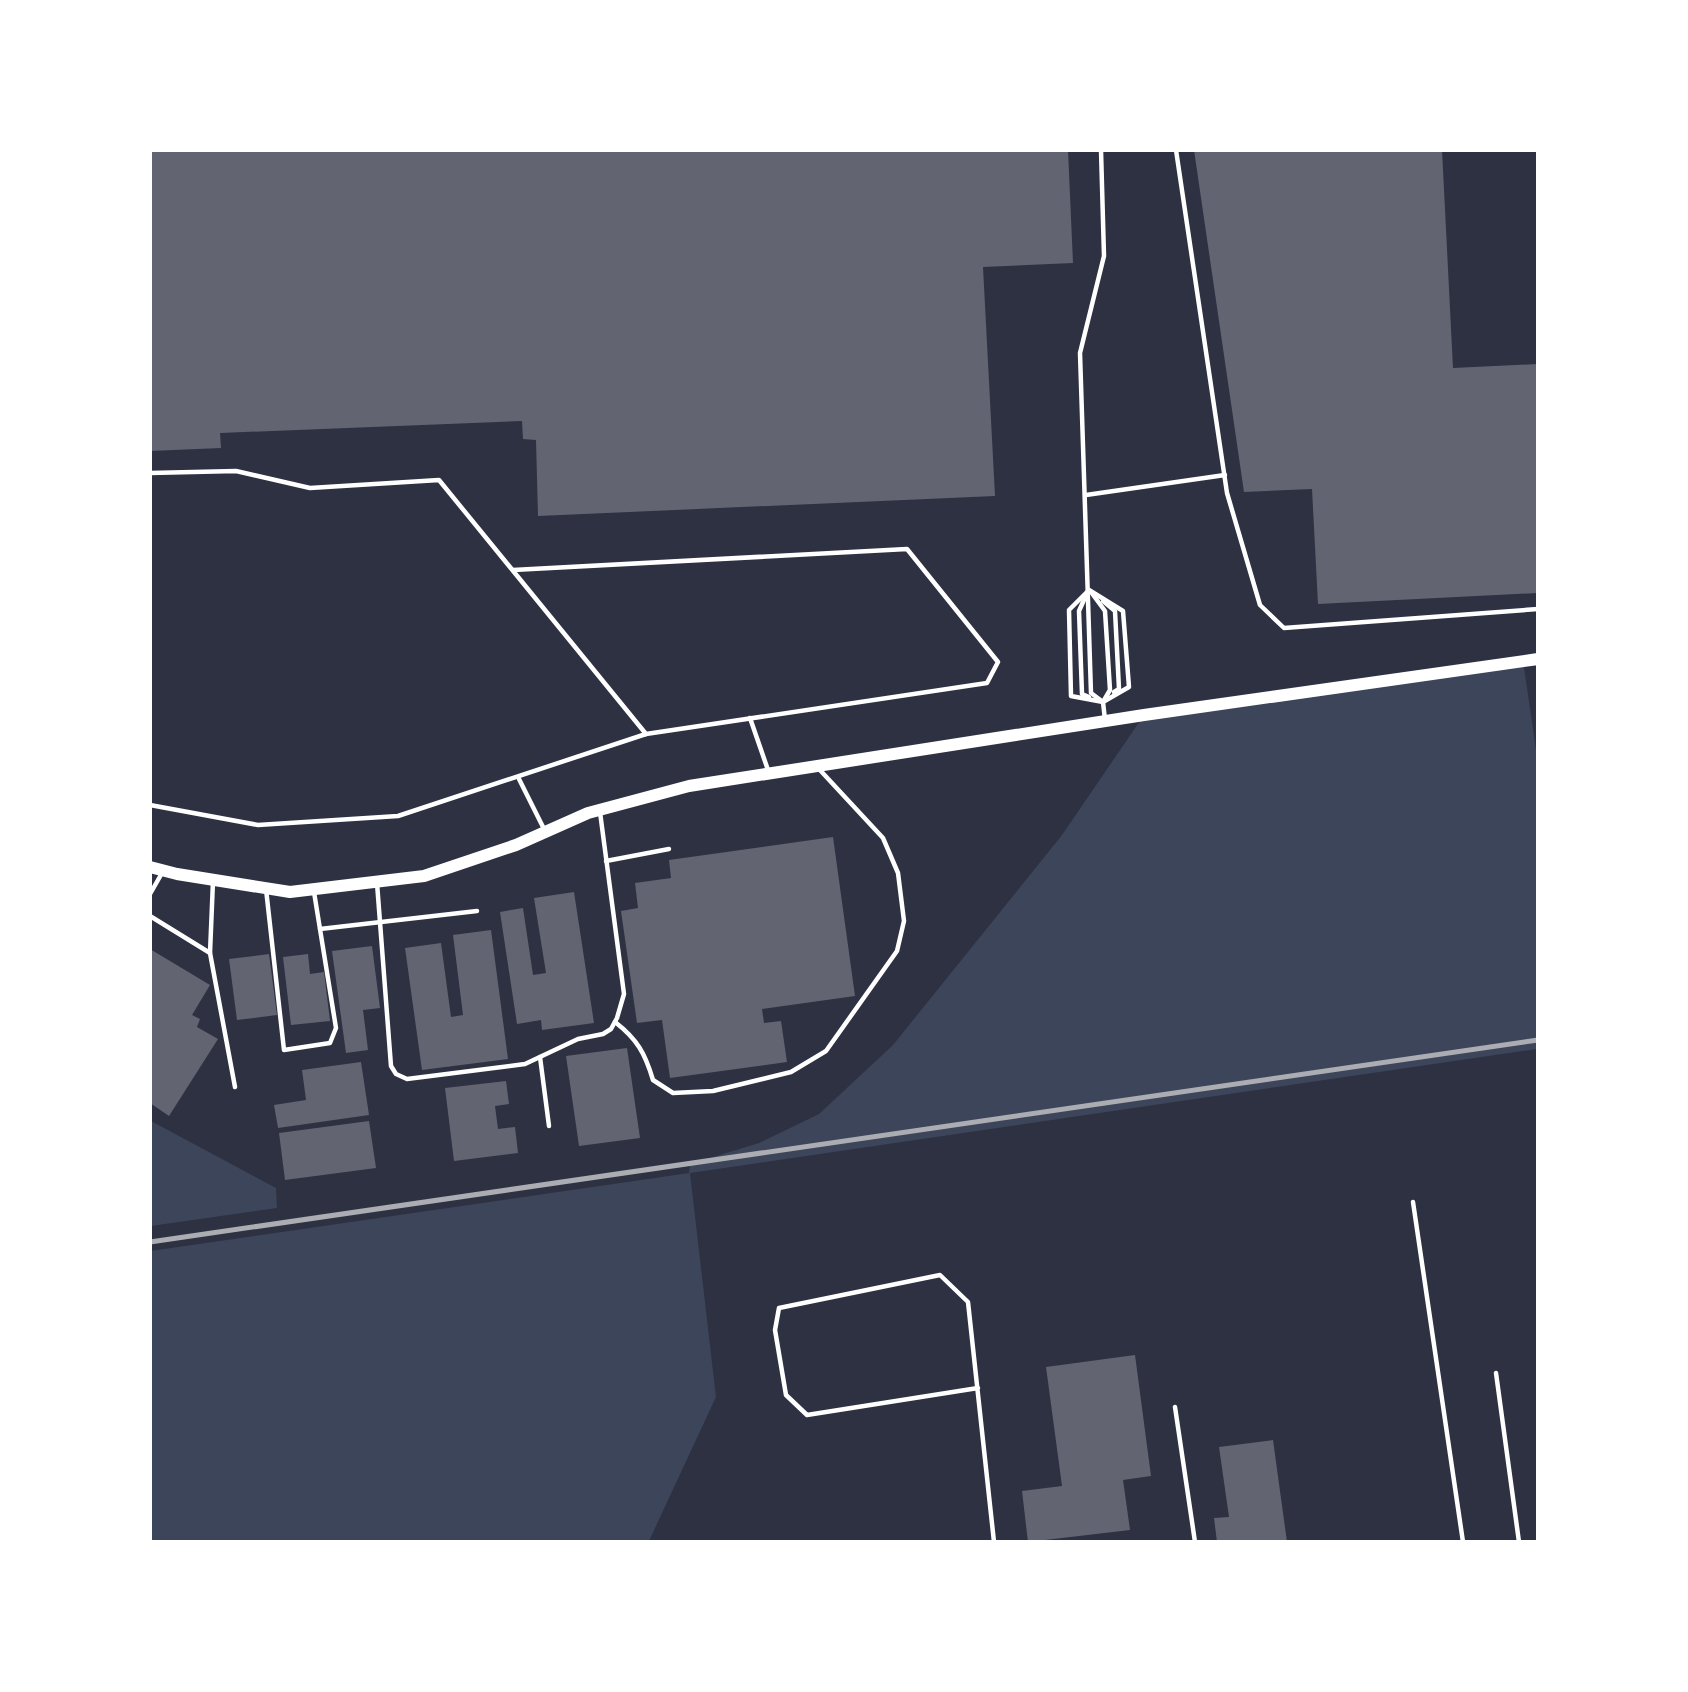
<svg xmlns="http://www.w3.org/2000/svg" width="1688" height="1692" font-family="Signika,sans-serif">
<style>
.green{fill:#3c4559}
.building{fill:#626471}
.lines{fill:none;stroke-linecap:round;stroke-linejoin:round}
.service{stroke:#fff;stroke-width:4.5}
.tertiary{stroke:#fff;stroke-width:12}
.rail{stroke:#abadb3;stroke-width:5}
</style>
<rect width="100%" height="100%" fill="#2d3142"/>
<g class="green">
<path d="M1523,661L1538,763L1537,1049L690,1173L716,1397L649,1541H151L150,1251L689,1173L690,1164L759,1143L819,1114L893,1045L1062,835L1144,715Z"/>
<path d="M151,1121L276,1188L277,1208L151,1226Z"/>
</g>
<g class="building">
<path d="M150,150H1068L1073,263L983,267L995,496L538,516L536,440L523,439L522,421L220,433L221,448L150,451Z"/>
<path d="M1194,150H1442L1453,368L1538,364V593L1318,604L1312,489L1244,492Z"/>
<path d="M833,837L855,996L762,1009L764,1023L781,1021L787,1062L670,1078L662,1020L637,1023L621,911L638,908L635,883L671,878L669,860Z"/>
<path d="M574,892L594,1023L542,1030L541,1020L517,1024L500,912L523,908L533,975L546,973L534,898Z"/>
<path d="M491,930L508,1059L422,1070L405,948L441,943L451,1017L463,1015L453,935Z"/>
<path d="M372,946L380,1008L363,1010L368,1050L346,1053L332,951Z"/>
<path d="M150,949L210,985L192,1015L200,1019L197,1027L218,1039L169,1116L150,1103Z"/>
<path d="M269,954L277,1015L237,1020L229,959Z"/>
<path d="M308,954L310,974L324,972L330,1021L291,1025L283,957Z"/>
<path d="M627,1048L640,1138L579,1146L566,1056Z"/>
<path d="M361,1062L369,1115L278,1128L274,1105L306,1100L302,1070Z"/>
<path d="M506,1081L509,1104L495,1106L498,1129L515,1127L518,1153L454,1161L445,1088Z"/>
<path d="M369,1121L376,1168L285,1180L279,1133Z"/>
<path d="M1135,1355L1151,1476L1123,1480L1130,1530L1028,1542L1022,1491L1062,1486L1046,1367Z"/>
<path d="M1273,1440L1287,1542H1217L1214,1518L1229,1517L1219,1447Z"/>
</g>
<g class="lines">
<g class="service">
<path d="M1101,150L1104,256L1080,353L1091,693L1103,702"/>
<path d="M1176,150L1227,493L1260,605L1284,628L1538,609"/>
<path d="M150,473L236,471L310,488L439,480L646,734"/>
<path d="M1086,495L1225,475"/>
<path d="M1089,590L1123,611L1129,687L1103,702L1071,696L1069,610Z"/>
<path d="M1091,592L1105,611L1110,690L1103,702L1105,720"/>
<path d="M1087,593L1079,611L1082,694L1089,697"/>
<path d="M1103,601L1115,611L1119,689L1114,692"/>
<path d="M750,718L768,770"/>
<path d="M519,779L545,831"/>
<path d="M150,805L258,825L398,816L646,734L987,683L998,662L907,549L513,570"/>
<path d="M606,861L669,849"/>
<path d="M377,883L391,1066L396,1074L407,1079L525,1064L578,1039L603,1034L611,1029L617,1018L624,994L600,812"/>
<path d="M266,889L284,1050L330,1043L336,1028L314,892"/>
<path d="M150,894L162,873"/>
<path d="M150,916L210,953L213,881"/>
<path d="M320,929L477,911"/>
<path d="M210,953L235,1087"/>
<path d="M615,1022C637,1039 645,1053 653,1080L673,1093L713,1091L791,1072L826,1051L897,951L904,921L898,873L883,838L819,769"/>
<path d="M540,1057L549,1126"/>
<path d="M1413,1202L1463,1542"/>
<path d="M1496,1373L1519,1542"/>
<path d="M978,1388L807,1415L786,1395L775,1330L779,1308L940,1275L968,1302L994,1542"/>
<path d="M1175,1407L1195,1542"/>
</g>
<path class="tertiary" d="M150,867L177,874L290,892L424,876L516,845L588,813L689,786L1144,715L1538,659"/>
<path class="rail" d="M150,1242L1538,1040"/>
</g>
<rect width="1688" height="1692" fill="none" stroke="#ffffff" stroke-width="304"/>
</svg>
